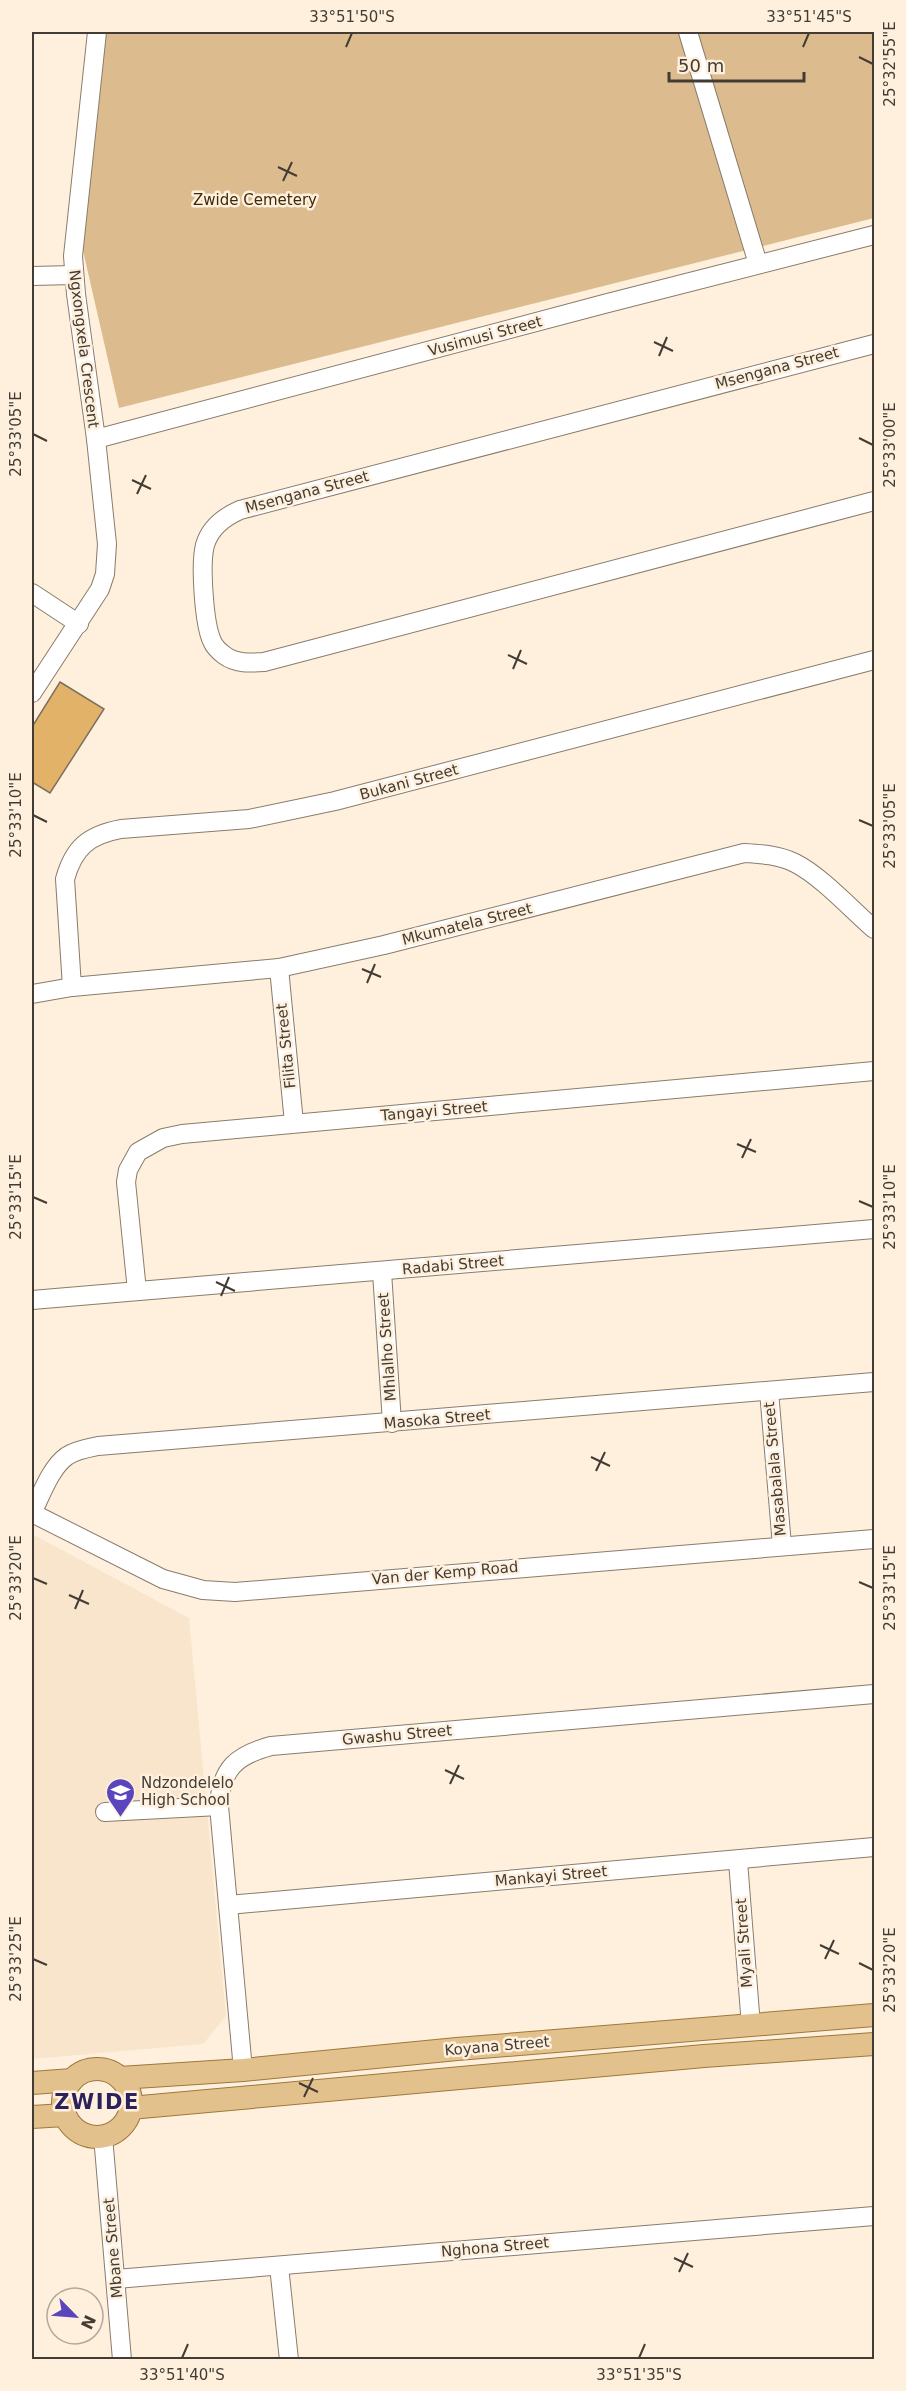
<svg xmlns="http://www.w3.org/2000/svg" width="906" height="2391" font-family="'DejaVu Sans',sans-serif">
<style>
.built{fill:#f8e5cb}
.green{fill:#dcbc8f}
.building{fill:#e3b269;stroke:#7d705f;stroke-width:1.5}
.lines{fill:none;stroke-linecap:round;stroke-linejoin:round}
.minor-casing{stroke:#897c6b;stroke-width:20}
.major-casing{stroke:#9e783c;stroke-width:24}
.minor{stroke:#fff;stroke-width:18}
.major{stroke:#e2c18d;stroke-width:22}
.ticks{fill:none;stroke:#423c34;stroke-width:2}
.labels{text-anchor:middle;stroke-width:5;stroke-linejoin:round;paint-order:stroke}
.park-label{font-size:15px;fill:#3e2a09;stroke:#fff0dd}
.street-label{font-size:15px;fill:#423c34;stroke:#fff0dd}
.poi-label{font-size:15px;fill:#423c34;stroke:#fff0dd;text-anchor:start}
.district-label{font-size:21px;font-weight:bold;letter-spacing:1.5px;fill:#2b225c;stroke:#fff0dd}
.neatline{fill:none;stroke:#423c34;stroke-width:2}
.ticks-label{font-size:15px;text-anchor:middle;fill:#423c34}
</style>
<rect width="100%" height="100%" fill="#fff0dd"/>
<path class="built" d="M32,1534L189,1618L226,2016L203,2044L32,2059Z"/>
<path class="green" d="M106,32H874V218L119,408L81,242Z"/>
<path class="building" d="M60,682L104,709L50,793L32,782V727Z"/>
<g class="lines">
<defs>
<g id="minor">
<path d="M688,32L758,264"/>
<path d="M32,276L74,275"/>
<path d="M874,344L240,510C224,517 210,528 205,545C200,564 204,624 212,641C214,646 220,652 224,655C236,664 250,663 264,662L874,501"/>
<path d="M96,439L604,304L874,235"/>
<path d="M32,593L79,624"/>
<path d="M32,693L100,589L105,574L107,544L96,439L76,294L73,256L97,32"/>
<path d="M279,968L294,1123"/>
<path d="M72,987L65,879C74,847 89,835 121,829L249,819L335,801L874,660"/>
<path d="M32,994L72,987L279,968L384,945L744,853C762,854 779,855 795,863C821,876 852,910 874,929"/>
<path d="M382,1272L392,1423"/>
<path d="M137,1291L126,1182L128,1170L138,1152L163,1138L182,1134L874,1071"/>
<path d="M32,1300L874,1229"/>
<path d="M769,1391L782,1546"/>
<path d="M32,1513C41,1496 50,1468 67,1456C76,1450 88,1448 98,1446L874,1382"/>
<path d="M32,1513L163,1579L203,1590L235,1592L874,1539"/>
<path d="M105,1812L219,1806"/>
<path d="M738,1861L751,2026"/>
<path d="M228,1905L874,1847"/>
<path d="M243,2070L219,1806C221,1768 237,1755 271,1746L874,1694"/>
<path d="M103,2136L122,2360"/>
<path d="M279,2266L289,2360"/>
<path d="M116,2279L874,2216"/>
</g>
<g id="major">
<circle cx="97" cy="2103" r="34"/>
<path d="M120,2078L243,2070L457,2049L874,2015"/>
<path d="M32,2083L72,2080"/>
<path d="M130,2108L704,2056L874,2044"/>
<path d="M32,2117L65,2115"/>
</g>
</defs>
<use href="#minor" class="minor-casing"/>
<use href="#major" class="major-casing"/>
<use href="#minor" class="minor"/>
<use href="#major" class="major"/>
</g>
<path class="ticks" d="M346,47L352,33M803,47L809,33M859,57L873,64M278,167L297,176M283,181L292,162M654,342L673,351M659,356L667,337M33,434L47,441M859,438L873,445M132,480L151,489M137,494L146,475M508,655L527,664M513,669L521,650M33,815L47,822M859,820L873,826M362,969L381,977M367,983L375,964M737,1144L756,1152M742,1158L751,1139M33,1197L47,1203M859,1201L873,1207M216,1282L235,1291M221,1296L229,1277M591,1457L610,1466M596,1471L605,1452M33,1578L47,1584M859,1582L873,1588M69,1595L89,1604M75,1609L83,1590M445,1770L464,1779M450,1784L459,1765M820,1945L839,1954M33,1959L47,1965M825,1959L834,1940M859,1963L873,1970M299,2083L318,2092M304,2097L313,2078M674,2258L693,2267M679,2272L688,2253M182,2358L188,2344M639,2358L645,2344"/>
<defs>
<symbol id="school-pin" viewBox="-11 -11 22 30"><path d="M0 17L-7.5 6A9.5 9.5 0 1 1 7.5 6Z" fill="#5a45bd" stroke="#fff0dd"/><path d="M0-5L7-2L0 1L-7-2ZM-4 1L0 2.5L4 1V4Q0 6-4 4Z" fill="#fff"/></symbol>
</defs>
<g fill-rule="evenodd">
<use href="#school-pin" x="104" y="1776" width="33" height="45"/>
</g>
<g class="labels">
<g class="park-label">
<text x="255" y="205">Zwide Cemetery</text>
</g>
<g class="street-label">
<text transform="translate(485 336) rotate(-15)" y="5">Vusimusi Street</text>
<text transform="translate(84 349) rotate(83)" y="5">Ngxongxela Crescent</text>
<text transform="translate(777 368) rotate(-15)" y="5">Msengana Street</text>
<text transform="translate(307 492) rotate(-15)" y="5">Msengana Street</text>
<text transform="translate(409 782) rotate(-15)" y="5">Bukani Street</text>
<text transform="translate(467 924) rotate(-14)" y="5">Mkumatela Street</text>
<text transform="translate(286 1046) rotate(-96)" y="5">Filita Street</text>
<text transform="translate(434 1111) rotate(-5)" y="5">Tangayi Street</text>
<text transform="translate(453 1265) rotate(-5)" y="5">Radabi Street</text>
<text transform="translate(387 1347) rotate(-94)" y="5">Mhlalho Street</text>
<text transform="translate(437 1419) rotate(-5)" y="5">Masoka Street</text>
<text transform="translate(775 1469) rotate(-95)" y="5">Masabalala Street</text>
<text transform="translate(445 1573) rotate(-5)" y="5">Van der Kemp Road</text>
<text transform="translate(397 1735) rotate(-5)" y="5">Gwashu Street</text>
<text transform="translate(551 1876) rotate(-5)" y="5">Mankayi Street</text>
<text transform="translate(744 1943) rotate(-94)" y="5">Myali Street</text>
<text transform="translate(497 2046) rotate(-5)" y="5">Koyana Street</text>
<text transform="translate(495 2247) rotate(-5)" y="5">Nghona Street</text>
<text transform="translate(113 2248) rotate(-95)" y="5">Mbane Street</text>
</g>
<g class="poi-label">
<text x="141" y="1788">Ndzondelelo<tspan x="141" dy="17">High School</tspan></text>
</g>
<g class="district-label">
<text x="97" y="2109">ZWIDE</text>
</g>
</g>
<rect width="906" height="2391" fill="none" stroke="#fff0dd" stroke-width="66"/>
<g transform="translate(75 2316) rotate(115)"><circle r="28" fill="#fff0dd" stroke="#b3a899" stroke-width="1.5"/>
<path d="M0-4.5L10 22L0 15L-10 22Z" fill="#5a45bd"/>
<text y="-9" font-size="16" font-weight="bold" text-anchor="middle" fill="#423c34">N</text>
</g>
<path d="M669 72v9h135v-9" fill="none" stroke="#423c34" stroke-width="3"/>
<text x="678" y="72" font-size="18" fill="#423c34" stroke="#fff0dd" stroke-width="4.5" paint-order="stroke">50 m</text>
<rect x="33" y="33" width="840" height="2325" class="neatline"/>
<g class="ticks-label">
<text x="352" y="22">33°51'50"S</text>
<text x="809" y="22">33°51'45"S</text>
<text transform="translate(890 64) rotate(-90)" y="5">25°32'55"E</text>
<text transform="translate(16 434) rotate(-90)" y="5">25°33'05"E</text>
<text transform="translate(890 445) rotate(-90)" y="5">25°33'00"E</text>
<text transform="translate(16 815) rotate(-90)" y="5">25°33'10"E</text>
<text transform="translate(890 826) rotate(-90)" y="5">25°33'05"E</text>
<text transform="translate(16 1197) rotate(-90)" y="5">25°33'15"E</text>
<text transform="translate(890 1207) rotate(-90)" y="5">25°33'10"E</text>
<text transform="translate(16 1578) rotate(-90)" y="5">25°33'20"E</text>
<text transform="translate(890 1588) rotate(-90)" y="5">25°33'15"E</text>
<text transform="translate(16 1959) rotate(-90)" y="5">25°33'25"E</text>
<text transform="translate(890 1970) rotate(-90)" y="5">25°33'20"E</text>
<text x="182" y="2380">33°51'40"S</text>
<text x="639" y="2380">33°51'35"S</text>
</g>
</svg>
